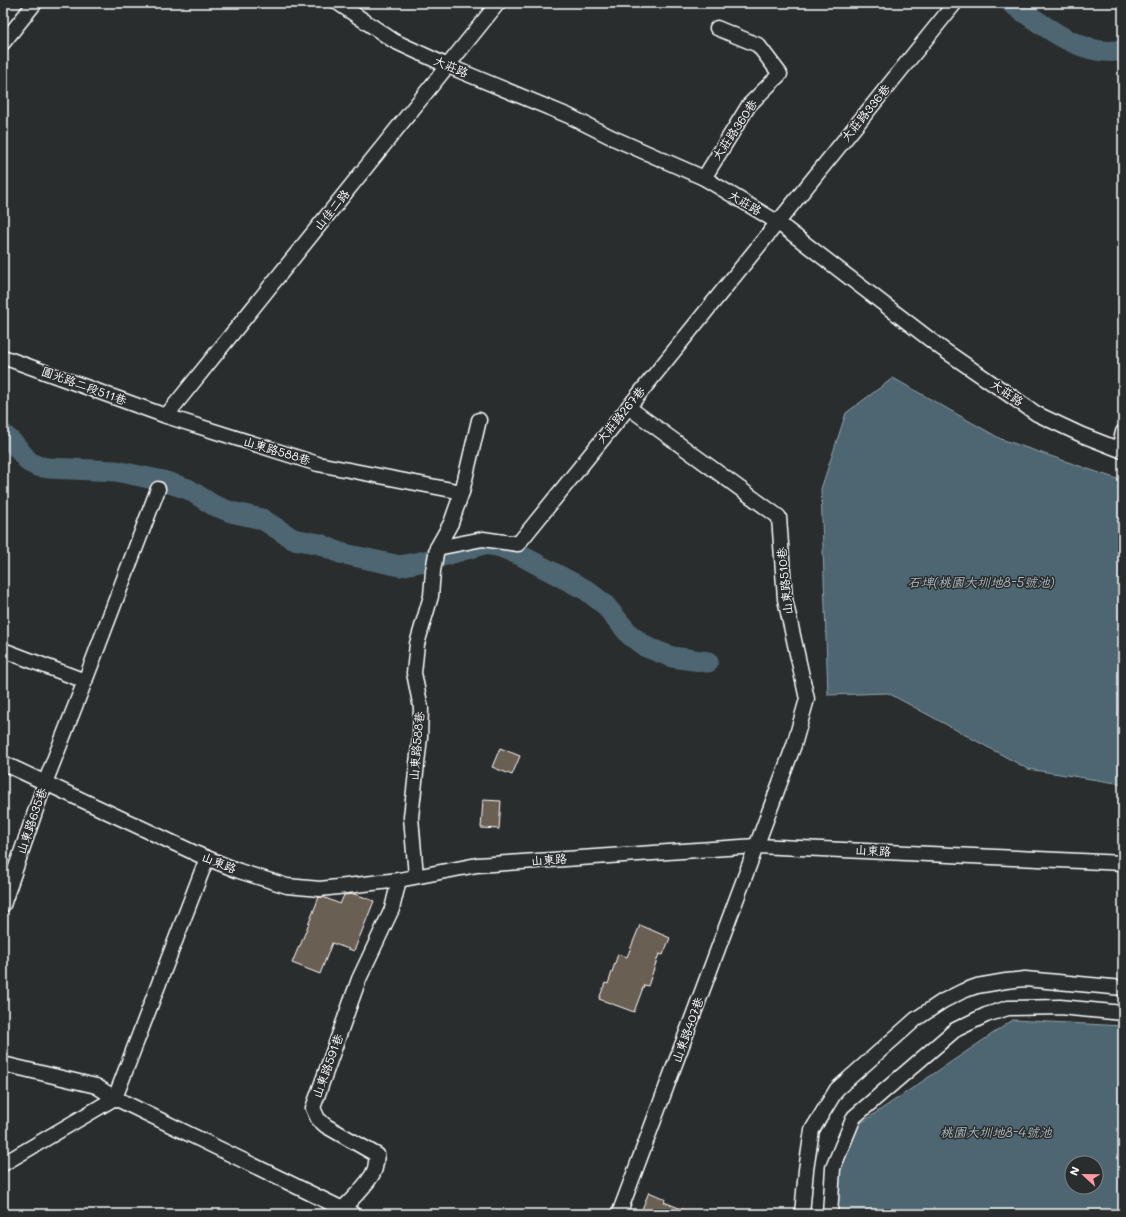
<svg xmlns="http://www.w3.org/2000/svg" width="1126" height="1217" font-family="Mali,'LXGW WenKai TC',sans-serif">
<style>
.water{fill:#4d6672;stroke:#94a3aa;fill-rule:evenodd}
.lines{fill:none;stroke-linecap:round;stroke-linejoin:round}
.river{stroke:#4d6672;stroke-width:21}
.building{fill:#6b5e52;stroke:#fff}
.minor-casing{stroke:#fff;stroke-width:17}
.minor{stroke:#2a2d2e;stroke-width:14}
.labels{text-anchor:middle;stroke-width:3;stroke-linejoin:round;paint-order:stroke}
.street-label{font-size:12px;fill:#fff;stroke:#2a2d2e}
.water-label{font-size:13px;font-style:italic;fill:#afbac0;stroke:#2a2d2e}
</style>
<rect width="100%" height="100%" fill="#2a2d2e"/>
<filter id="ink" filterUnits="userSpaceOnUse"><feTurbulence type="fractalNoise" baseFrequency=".025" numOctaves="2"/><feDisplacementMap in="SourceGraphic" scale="8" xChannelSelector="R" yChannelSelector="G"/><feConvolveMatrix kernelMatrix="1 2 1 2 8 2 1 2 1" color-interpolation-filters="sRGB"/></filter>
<g filter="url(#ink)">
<g class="water">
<path d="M893,378L1001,439L1123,481V784L1028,769L888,693L828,695L821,489L846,413Z"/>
<path d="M1013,1020L1123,1026V1214H828L852,1129ZM1072,1163H1096V1187H1072Z"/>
</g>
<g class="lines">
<g class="river">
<path d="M1011,3C1042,24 1083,59 1123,50"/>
<path d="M3,434L15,445L29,462L37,466L48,468L116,471L163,481L188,489L213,505L231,512L262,519L293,539L320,544L340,553L400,566L425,561L484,544L501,547L520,555L586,590L604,604L630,635L646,647L672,657L708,662"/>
</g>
</g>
<g class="building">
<path d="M500,748L520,756L512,775L492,767Z"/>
<path d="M483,800L501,801L499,829L481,828Z"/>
<path d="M355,894L374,901L354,951L332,943L320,974L292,963L299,946H300L319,897H323L340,904L344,895Z"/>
<path d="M640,925L670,938L663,955L659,954L648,986L644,985L634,1012L599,999L605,983L608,984L618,954L627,957Z"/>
<path d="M649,1192L665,1199L664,1202L694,1214H640Z"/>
</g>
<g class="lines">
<defs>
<g id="minor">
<path d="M338,3L394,41L448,66L569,116L613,138L704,178L777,222L941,348L1037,414L1082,435L1123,451"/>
<path d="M3,43L35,3"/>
<path d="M704,178L749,105L780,74L758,45L717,28"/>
<path d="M3,357L166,416L318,464L462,492"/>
<path d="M166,416L498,3"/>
<path d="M1119,449L1123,432"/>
<path d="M437,548L483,539L518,544L955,3"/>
<path d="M3,650L85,681"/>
<path d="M3,763L197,854L239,871L287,886L320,889L399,880L477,865L756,846L1123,863"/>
<path d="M416,876L411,817L420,737L421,708L414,673L417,644L431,596L433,571L437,548L451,523L462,492L479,420"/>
<path d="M3,905L45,783L85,681L158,489"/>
<path d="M3,1064L96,1086L115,1098L353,1214"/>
<path d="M3,1164L115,1098L207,858"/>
<path d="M336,1214C345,1207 370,1182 374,1171C376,1167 376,1160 377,1155L326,1126L318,1119L313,1108L359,979L392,909L399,880"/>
<path d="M619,1214L794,745L807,699L785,599L779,517L628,407"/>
<path d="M802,1214L806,1170L812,1130L837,1089L916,1019L943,1001L963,991L977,986L1006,981L1025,979L1123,988"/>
<path d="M830,1214L833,1168L854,1117L955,1030L986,1015L1008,1008L1060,1007L1123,1013"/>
</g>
</defs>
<use href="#minor" class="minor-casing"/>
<use href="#minor" class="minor"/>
</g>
</g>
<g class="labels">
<g class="street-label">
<text transform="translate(451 67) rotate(23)" y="4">大莊路</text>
<text transform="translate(866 113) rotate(-51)" y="4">大莊路336巷</text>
<text transform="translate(735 130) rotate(-56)" y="4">大莊路360巷</text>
<text transform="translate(745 203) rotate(31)" y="4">大莊路</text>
<text transform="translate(332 210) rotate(-51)" y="4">山佳二路</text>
<text transform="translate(84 386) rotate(20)" y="4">圓光路二段511巷</text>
<text transform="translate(1007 393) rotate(34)" y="4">大莊路</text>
<text transform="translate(621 415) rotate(-51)" y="4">大莊路267巷</text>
<text transform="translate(277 451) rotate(17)" y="4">山東路588巷</text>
<text transform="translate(785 581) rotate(-96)" y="4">山東路510巷</text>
<text transform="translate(417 746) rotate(-85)" y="4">山東路588巷</text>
<text transform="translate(32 821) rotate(-71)" y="4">山東路635巷</text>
<text transform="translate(873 851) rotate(3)" y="4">山東路</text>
<text transform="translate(549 860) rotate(-4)" y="4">山東路</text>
<text transform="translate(219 863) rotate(22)" y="4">山東路</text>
<text transform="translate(688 1030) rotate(-70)" y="4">山東路407巷</text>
<text transform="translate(328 1066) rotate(-70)" y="4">山東路591巷</text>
</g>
<g class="water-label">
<text x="981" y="587">石埤(桃園大圳地8-5號池)</text>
<text x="996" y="1137">桃園大圳地8-4號池</text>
</g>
</g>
<rect width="1126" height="1217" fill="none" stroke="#2a2d2e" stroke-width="16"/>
<rect x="8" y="8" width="1110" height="1201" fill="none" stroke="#fff" stroke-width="1.5" filter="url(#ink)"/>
<g transform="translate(1084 1175) rotate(292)"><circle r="19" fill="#2a2d2e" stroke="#7f8182"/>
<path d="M0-3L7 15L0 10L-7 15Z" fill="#ff9aa2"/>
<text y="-6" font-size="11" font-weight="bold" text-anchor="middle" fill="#ffffff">N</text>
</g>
</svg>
